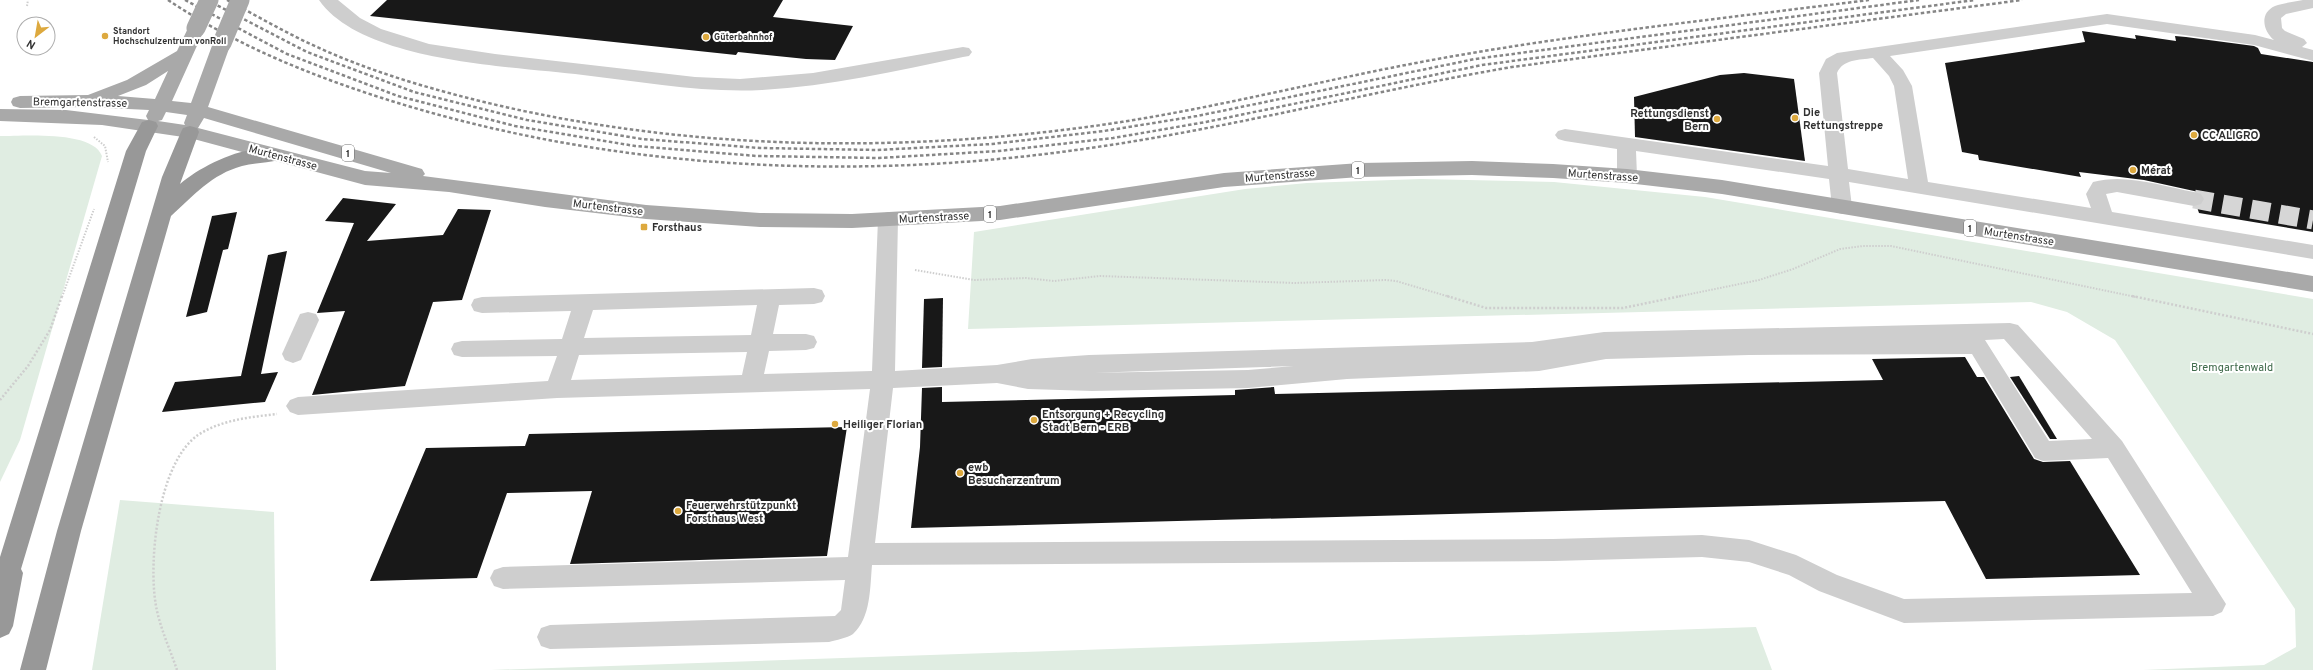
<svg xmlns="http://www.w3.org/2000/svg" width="2313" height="670" font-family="Overpass,sans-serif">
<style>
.green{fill:#e0ede2}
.building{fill:#181818}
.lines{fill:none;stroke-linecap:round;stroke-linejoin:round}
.minor-tunnel{stroke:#d6d6d6;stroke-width:19;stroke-dasharray:19 10;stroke-linecap:butt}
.path-far1{stroke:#cecece;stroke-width:2;stroke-dasharray:1.5 1.5;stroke-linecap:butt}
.path{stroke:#cecece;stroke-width:2.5;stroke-dasharray:2 2;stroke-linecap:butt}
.minor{fill:#cecece;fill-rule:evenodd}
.major{fill:#a9a9a9;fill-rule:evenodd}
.highway{fill:#989898;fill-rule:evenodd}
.rail{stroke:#868686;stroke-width:2.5;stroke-dasharray:3.5 2.5;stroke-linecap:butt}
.major-bridge{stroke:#a9a9a9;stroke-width:19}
.poi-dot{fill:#dda93e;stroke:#fff;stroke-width:1.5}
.labels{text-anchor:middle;stroke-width:4;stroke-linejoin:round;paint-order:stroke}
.far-poi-label{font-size:9px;font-weight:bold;fill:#313131;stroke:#fff;text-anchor:start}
.shield{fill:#fff;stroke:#6f6f6f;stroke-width:1}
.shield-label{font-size:10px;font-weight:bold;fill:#313131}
.street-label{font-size:11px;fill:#313131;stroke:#fff}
.poi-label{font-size:11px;font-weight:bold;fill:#313131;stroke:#fff;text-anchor:start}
.park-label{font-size:11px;fill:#406b4c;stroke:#fff}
</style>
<rect width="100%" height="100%" fill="#fff"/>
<g class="green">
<path d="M0,136C23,136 93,130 102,156L20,440L0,482Z"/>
<path d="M1421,179L1554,182L1705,197L2313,299V670H2143L2264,665L2296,647L2295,609L2115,340L2067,312L2031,302L968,329L974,232L1245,189L1307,183Z"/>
<path d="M120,500L274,512L276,670H92Z"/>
<path d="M1756,627L1772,670H491Z"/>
</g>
<g class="building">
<path d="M387,0H783L773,17L853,26L835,60L806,59L738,52L736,55L370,16Z"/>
<path d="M2082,31L2136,39L2135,35L2176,41L2175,36L2186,37L2254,46L2258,48L2261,54L2313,62V232L2199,213L2197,207L2202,205L2205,198L2201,193L2194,191L2144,180L2079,172L2081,177L1979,160L1978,155L1962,152L1945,63L2085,42Z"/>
<path d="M1744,73L1794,79L1805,161L1635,137L1634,97L1720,75Z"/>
<path d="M343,198L396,204L367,241L443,235L458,209L491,210L462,300L433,302L405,386L312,395L345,311L317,313L354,223L325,221Z"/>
<path d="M237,212L228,249L223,250L207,312L186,317L212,216Z"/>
<path d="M287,251L261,374L278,372L265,402L162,412L175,382L241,376L268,255Z"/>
<path d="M943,298L942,367L922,368L924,299Z"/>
<path d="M1965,357L1977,377H1984L2034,459L2043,462L2070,461L2140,575L1986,579L1945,501L911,528L920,447L922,388L942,387V402L1235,395V390L1274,387L1275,394L1883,380L1872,359Z"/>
<path d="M2019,376L2057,439H2050L2010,377Z"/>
<path d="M847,427L827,556L570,564L592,491L507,493L477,578L370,581L426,448L525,446L529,434Z"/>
</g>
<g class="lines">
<path class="minor-tunnel" d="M2194,199L2313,220"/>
<g class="path-far1">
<path d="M27,6L28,0"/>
<path d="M94,137L105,146L108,162"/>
<path d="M915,270L974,280L1026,278L1054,281L1100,276L1295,283L1386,280L1396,281L1450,297"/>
<path d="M62,297L94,209"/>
<path d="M1676,297L1759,280L1793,269L1840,249L1863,246H1891L2136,297"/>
</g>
<g class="path">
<path d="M1447,296L1486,308H1623L1681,296"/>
<path d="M2132,296L2313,334"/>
<path d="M0,400L28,366L50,330L62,296"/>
<path d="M177,670C170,649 160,628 156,606C148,561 158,463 198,435C221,420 250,417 277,414"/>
</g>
<g class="minor">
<path d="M319,0H338L360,18L381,29L429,44L495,54L695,77L740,79L813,73L963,47L969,48L972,52L969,56L963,57C897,71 830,86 762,90C702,93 643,82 583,75C513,66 363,63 319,0Z"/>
<path d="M2303,0H2313V8L2286,14L2281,18L2282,28L2285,31L2304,39L2307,43L2302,47L2313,50V61L2254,45L2107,24L1890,56L1903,70L1912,86L1928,182L2091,208L2086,194L2093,182C2125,173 2162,186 2194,192L2201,194L2204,199L2201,204L2194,206L2117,192L2106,194L2112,212L2313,245V259L1849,182L1852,207L1849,212L1842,214L1835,212L1832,207L1829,179L1636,151L1637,176L1634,181L1627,183L1620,181L1617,176V149L1565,141L1558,139L1555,135L1558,131L1565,129L1828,166L1819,73L1826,59L1837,53L2107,14L2255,35L2274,40C2263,31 2259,13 2275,6C2283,3 2294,2 2303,0ZM1873,58L1889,76L1894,86L1908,179L1848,169L1837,73C1843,59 1859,60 1873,58Z"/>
<path d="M888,212L895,214L898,219L895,371L997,365L1032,359L1089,355L1532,342L1604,332L2010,323L2018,325L2122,441L2226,604L2222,612L2213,616L1904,623L1819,591L1789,575L1749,562L1702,557L1553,561L872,565C870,587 871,618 853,634C847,638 836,640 829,642L550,649L541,646L537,637L541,628L550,625L835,616L841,610L845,580L503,589L494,586L490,578L494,570L503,567L848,557L870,389L557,398L298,415L290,412L286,406L290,400L298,397L548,381L557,356L462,357L454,355L451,349L454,343L462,341L562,339L571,311L482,313L474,311L471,305L474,299L482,297L814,288L822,290L825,296L822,302L814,304L779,305L773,334H806L814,336L817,342L814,348L806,350L769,351L764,374L872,371L878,219L881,214ZM757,305L751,335L584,338L593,310ZM2004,339L2092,439L2049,441L1985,340ZM747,352L742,375L571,380L579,355ZM1972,354L2035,458L2043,461L2108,458L2192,593L1904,599L1837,575L1796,555L1749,540L1702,535L1553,539L875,543L893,388L997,383L1028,389L1092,391L1248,388L1347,379L1539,371L1606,359L1749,355ZM1294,366L1248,370L1085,373H1089Z"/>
<path d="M308,312L316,314L319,320L301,360L293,363L285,360L282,354L300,314Z"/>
</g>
<path class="major" d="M196,23L202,24L205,28L172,101L191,103L213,43L216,39H228L231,43L208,107L422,169L425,174L423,176L646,205L760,213L852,214L1000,206L1224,173L1360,163L1472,161L1553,164L1627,169L1722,180L2313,276V292L1722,194L1627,183L1553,178L1472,175L1360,177L1224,187L1000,220L852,228L760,227L646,219L545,207L449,192L365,185L190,138L102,125L0,121V109L66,110L148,120L146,116L149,110L87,107L20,108L13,106L11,102L13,98L20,96L88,95L127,80L177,51L190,24ZM168,71L155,99L118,96L146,85ZM166,112L187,115L184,123L185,125L158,121L162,120ZM204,118L391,173L365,171L198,128Z"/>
<g class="highway">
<path d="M149,120L156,122L158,126L146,151L21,569L23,573L13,626L9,634L0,638V557L126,151L142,122Z"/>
<path d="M190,126L197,128L199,132L180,184C202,165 249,142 279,150L282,155L279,160C267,163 254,163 242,166C212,174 193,196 171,216L81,531L46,670H20L57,531L162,177L181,132L183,128Z"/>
</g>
<g class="rail">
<path d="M168,0C234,44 307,74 382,98C604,169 845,182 1076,150C1223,130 1366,92 1512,67L2022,0"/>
<path d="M185,0L287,54L398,96L515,126L635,146L757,156L879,158L999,151L1113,138L1206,122L1482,65L1975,0"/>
<path d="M207,0L307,52L414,92L527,120L642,139L760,148L877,150L992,144L1104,131L1197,116L1475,59L1919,0"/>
<path d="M227,0C257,16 286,33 317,47C365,69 417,85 468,98C664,148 871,154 1071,129C1196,114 1319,80 1443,58C1584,33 1727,18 1869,0"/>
</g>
<g class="major-bridge">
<path d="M196,28L209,0"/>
<path d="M222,43L240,0"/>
</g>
</g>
<g class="poi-dot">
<circle cx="105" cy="36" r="4"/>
<circle cx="706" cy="37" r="4"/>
<circle cx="1795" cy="118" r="4"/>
<circle cx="1717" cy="119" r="4"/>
<circle cx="2194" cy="135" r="4"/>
<circle cx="2133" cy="170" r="4"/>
<rect x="640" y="223" width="8" height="8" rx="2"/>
<circle cx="1034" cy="420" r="4"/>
<circle cx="835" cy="424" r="4"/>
<circle cx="960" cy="473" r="4"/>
<circle cx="678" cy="511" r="4"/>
</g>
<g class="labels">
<g class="far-poi-label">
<text x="113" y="34">Standort<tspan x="113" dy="10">Hochschulzentrum vonRoll</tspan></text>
<text x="714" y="40">Güterbahnhof</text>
</g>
<g class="shield">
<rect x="342" y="145" width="12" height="16" rx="3"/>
<rect x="1352" y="162" width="12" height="16" rx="3"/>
<rect x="984" y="206" width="12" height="16" rx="3"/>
<rect x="1964" y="220" width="12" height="16" rx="3"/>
</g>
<g class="shield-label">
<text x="348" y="157">1</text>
<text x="1358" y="174">1</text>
<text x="990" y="218">1</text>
<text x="1970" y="232">1</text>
</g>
<g class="street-label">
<text transform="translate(80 102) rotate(1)" y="4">Bremgartenstrasse</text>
<text transform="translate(283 157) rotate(15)" y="4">Murtenstrasse</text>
<text transform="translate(1280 175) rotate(-5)" y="4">Murtenstrasse</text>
<text transform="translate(1603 175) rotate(4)" y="4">Murtenstrasse</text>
<text transform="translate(608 207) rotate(7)" y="4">Murtenstrasse</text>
<text transform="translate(934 217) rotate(-3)" y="4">Murtenstrasse</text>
<text transform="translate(2019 236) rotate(9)" y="4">Murtenstrasse</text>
</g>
<g class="poi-label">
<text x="1803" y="116">Die<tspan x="1803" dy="13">Rettungstreppe</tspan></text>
<text x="1709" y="117" text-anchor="end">Rettungsdienst<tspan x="1709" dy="13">Bern</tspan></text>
<text x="2202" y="139">CC ALIGRO</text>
<text x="2141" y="174">Mérat</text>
<text x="652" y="231">Forsthaus</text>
<text x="1042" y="418">Entsorgung + Recycling<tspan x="1042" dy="13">Stadt Bern - ERB</tspan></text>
<text x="843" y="428">Heiliger Florian</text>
<text x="968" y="471">ewb<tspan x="968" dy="13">Besucherzentrum</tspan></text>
<text x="686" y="509">Feuerwehrstützpunkt<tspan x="686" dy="13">Forsthaus West</tspan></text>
</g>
<g class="park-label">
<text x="2232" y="371">Bremgartenwald</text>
</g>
</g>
<g transform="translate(36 36) rotate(211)"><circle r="19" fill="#ffffff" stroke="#adadad"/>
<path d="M0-3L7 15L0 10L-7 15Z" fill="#dda93e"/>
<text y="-6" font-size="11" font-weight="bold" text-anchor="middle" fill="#313131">N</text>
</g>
</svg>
